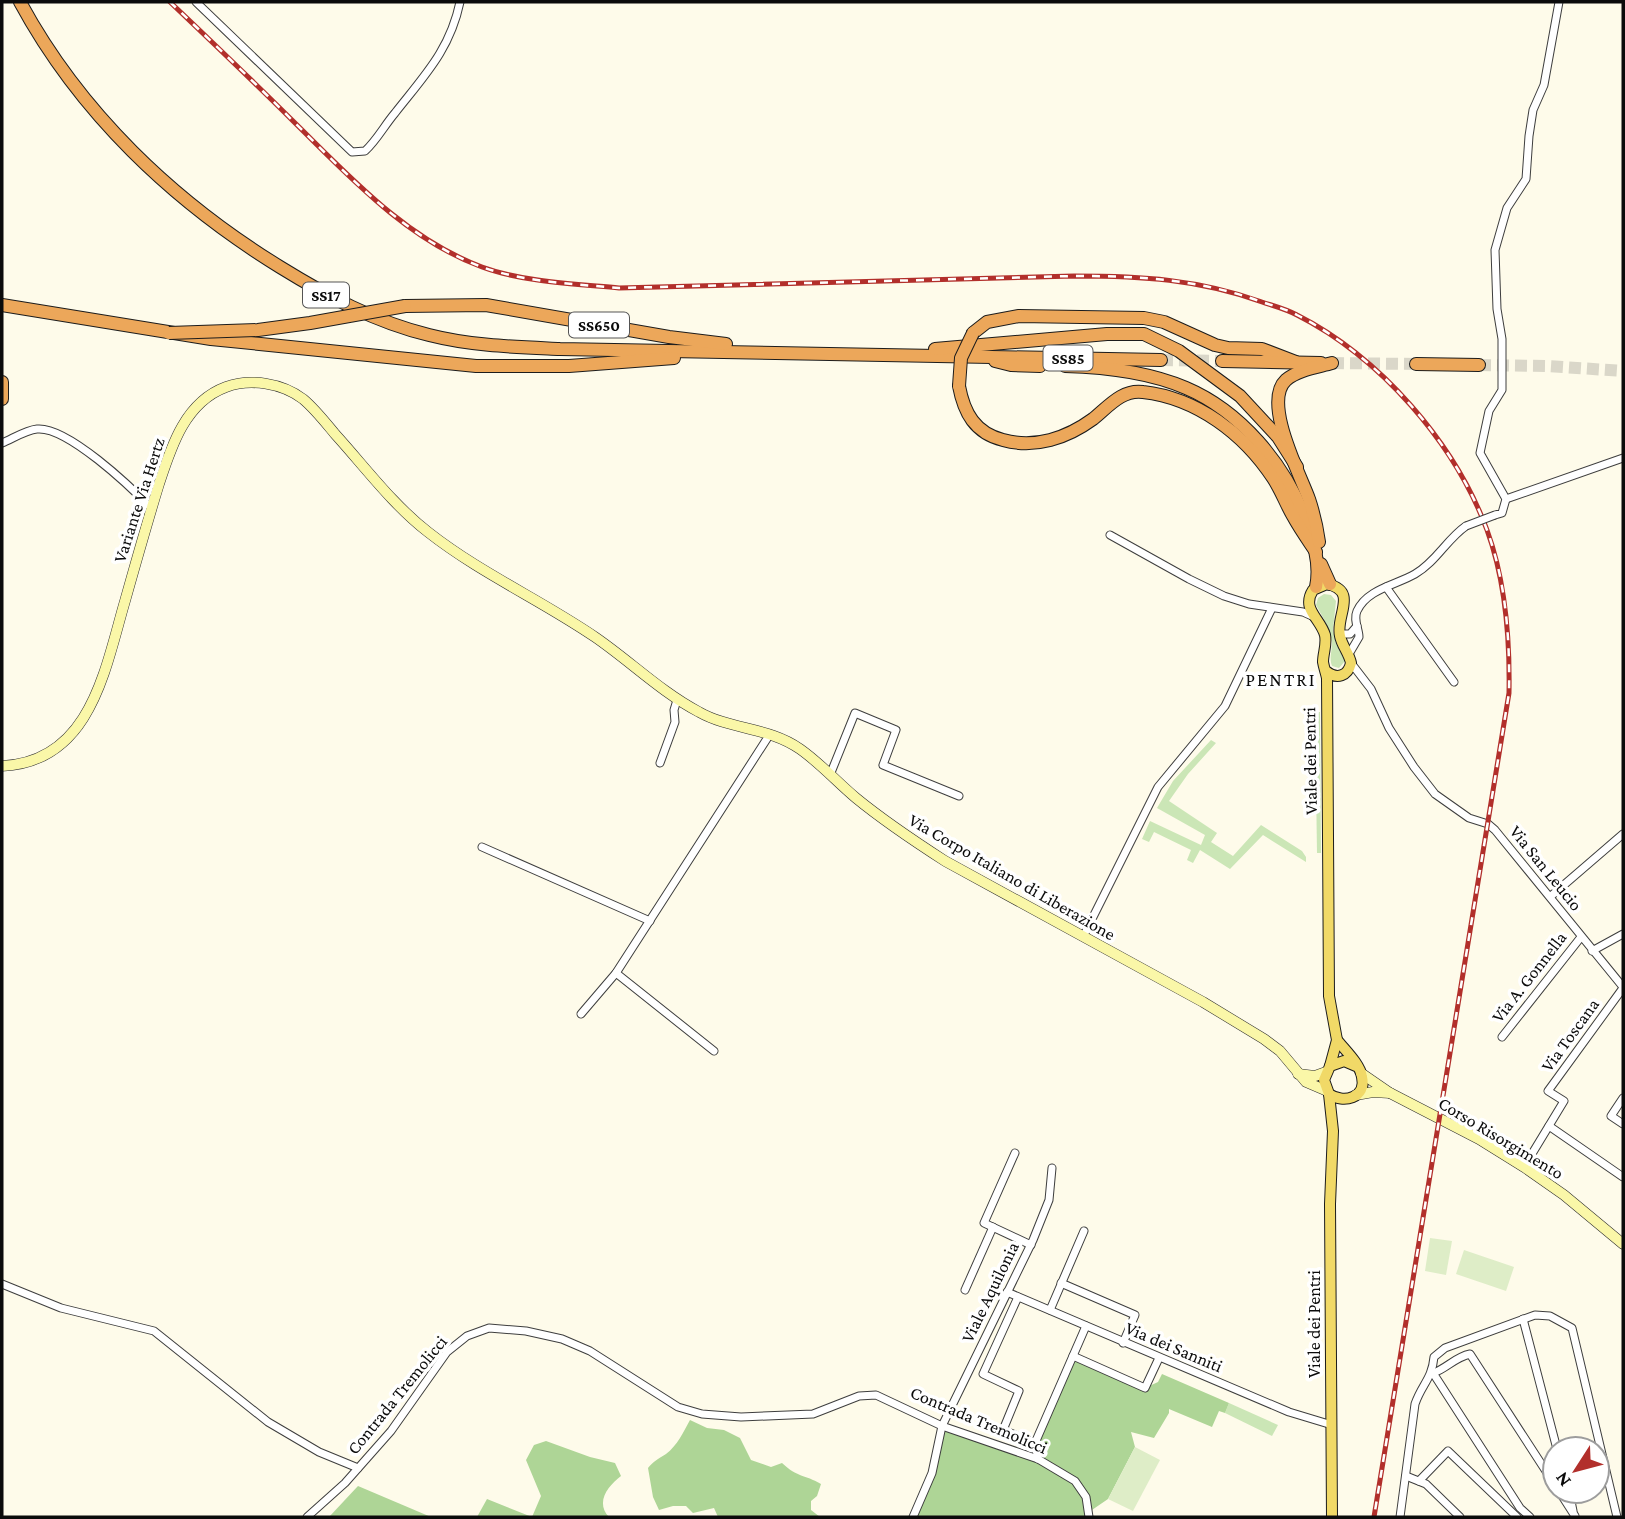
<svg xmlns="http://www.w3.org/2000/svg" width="1625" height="1519" font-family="'Crimson Pro',serif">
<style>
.green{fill:#cbe6b6}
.forest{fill:#aed596}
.pitch{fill:#deedc7}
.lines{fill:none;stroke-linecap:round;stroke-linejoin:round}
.highway-tunnel{stroke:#dad7c9;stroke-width:12;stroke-dasharray:12 6;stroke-linecap:butt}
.street-casing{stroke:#3e3e3e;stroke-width:9}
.secondary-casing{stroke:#2d2d2d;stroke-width:11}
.primary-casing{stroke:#1c1c1c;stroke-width:12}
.highway-casing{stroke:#1c1c1c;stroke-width:14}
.street{stroke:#fff;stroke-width:7}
.secondary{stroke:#faf7a8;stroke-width:10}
.primary{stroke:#f1d967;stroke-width:10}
.highway{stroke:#eca75a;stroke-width:12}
.rail-casing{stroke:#b22f2b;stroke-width:5}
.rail{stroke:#fff;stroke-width:2.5;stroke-dasharray:8;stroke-linecap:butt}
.street-bridge-casing{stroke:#3e3e3e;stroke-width:9;stroke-linecap:butt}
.highway-bridge-casing{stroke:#1c1c1c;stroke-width:14;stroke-linecap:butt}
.street-bridge{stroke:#fff;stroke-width:7}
.highway-bridge{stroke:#eca75a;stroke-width:12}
.labels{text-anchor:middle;stroke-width:7;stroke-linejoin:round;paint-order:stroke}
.shield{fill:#fff;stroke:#545454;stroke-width:2}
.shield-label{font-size:16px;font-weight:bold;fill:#0b0b0b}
.street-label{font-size:18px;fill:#0b0b0b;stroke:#fff}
.neighbourhood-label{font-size:19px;letter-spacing:2px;fill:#0b0b0b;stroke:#fff}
</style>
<rect width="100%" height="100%" fill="#fefbea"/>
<g class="green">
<path d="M1324,594L1331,595L1336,601L1333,630L1336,643L1345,661L1339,668L1332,666C1329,658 1332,651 1332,643C1330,627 1323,618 1316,605L1318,598Z"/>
<path d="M1315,712H1320L1321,853H1317Z"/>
<path d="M1211,740L1216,743L1188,774L1169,801L1217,833L1211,842L1233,856L1261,825L1302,851L1306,857V862L1263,835L1230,869L1200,850L1193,863L1187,860L1191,850L1154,832L1149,842L1142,839L1150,821L1201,845L1205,835L1157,808L1173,781Z"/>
<path d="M1229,1403L1278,1425L1272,1436L1225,1413Z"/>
</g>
<g class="forest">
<path d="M1073,1356L1145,1388L1158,1382L1162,1374L1229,1403L1225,1413L1219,1411L1212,1427L1169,1409V1413L1154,1438L1131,1432L1135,1447L1108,1499L1089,1512V1517H913L932,1473L942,1426L1037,1459L1035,1443Z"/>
<path d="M690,1420L707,1428L724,1430L740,1438L751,1460L771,1467L782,1463C798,1478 804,1474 821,1484L817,1496L811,1501V1510L820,1517H718L714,1508L693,1513L686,1506H673L659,1510L653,1497L648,1468C654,1461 658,1459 666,1454C677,1446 684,1431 690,1420Z"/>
<path d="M546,1441L590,1457L615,1463L621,1476C608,1486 595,1502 609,1517H477L487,1499L532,1517L541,1496L526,1460L534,1445Z"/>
<path d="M358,1486L431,1517H329Z"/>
</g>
<g class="pitch">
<path d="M1430,1238L1452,1241L1446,1275L1425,1271Z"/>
<path d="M1464,1250L1514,1267L1506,1291L1456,1274Z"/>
<path d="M1135,1447L1160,1460L1133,1511L1108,1499Z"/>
</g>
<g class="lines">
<g class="highway-tunnel">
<path d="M1161,360L1222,361"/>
<path d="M1332,363L1416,364"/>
<path d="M1479,365L1548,366L1623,371"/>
</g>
<defs>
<g id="street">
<path d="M196,2L352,152L365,151C377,140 384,126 395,113C424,76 450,50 460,2"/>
<path d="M2,443C12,439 26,430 37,429C67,426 131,487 152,509"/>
<path d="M1506,499L1623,458"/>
<path d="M1495,515L1502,513L1506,499L1480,453L1489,411L1502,390V339L1497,309L1495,250L1507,208L1526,179L1529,136L1533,110L1544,85L1559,2"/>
<path d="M1110,535L1189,579L1224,596L1249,604L1303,612L1314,617"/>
<path d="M1386,587L1454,682"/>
<path d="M1339,634H1350L1357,626"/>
<path d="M1349,654L1359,637C1359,629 1353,620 1357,611C1367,589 1396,585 1415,574C1436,562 1447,539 1466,526"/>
<path d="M1351,663L1371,689L1389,728L1414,767L1435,794L1469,818L1488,824L1495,830L1623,987"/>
<path d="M660,763L675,722L674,710L677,700"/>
<path d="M830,775L855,713L896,730L883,765L959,796"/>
<path d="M482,847L650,921"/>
<path d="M1551,896L1623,834"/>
<path d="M1083,937L1158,787L1225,706L1272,608"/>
<path d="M1592,951L1623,934"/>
<path d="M616,973L714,1051"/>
<path d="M581,1014L616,973L770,734"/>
<path d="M1502,1037L1581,937"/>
<path d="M1623,1098L1611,1116L1623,1124"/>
<path d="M1549,1126L1623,1177"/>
<path d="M1015,1153L984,1223L1031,1245"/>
<path d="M1524,1167L1564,1101L1548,1091L1623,988"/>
<path d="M1061,1283L1135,1315L1123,1343"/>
<path d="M2,1284L61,1308L154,1331L268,1422L319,1452L358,1468"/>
<path d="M965,1290L993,1227"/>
<path d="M1007,1292L1289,1412L1332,1425"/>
<path d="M1018,1297L983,1374L1019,1391L1003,1430L1035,1443"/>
<path d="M1050,1310L1084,1231"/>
<path d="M1523,1319L1557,1449"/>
<path d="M1073,1356L1145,1388L1159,1358"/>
<path d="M1038,1459L1035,1443L1086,1326"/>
<path d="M1406,1476L1426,1484L1460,1517"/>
<path d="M1419,1481L1448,1451L1517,1517"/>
<path d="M1559,1491L1575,1516"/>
<path d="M1569,1491L1573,1511"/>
<path d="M307,1517L345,1483L391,1431L447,1352L467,1336L489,1328L526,1331L562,1339L590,1351L678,1407L702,1414L741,1417L813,1414L859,1396L876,1395L942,1426L1038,1459L1075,1481L1086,1497L1089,1517"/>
<path d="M913,1517L932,1473L942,1426L1033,1240L1049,1200L1052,1168"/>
<path d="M1400,1517L1415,1404C1422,1384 1432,1379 1434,1357L1445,1348L1535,1315L1550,1316L1572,1328L1617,1517"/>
<path d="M1530,1517L1520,1508L1433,1373C1446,1369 1455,1357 1470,1354L1555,1485"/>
</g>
<g id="secondary">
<path d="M2,766C91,762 105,669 125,601C136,562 147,523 159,484C171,447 185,402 226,387C250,378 282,383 303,399C315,409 325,422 335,434C365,467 393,505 428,532C480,573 541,600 595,637C630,661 661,692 699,712C731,730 769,727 800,749C820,763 837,782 856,798C884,821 914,841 945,861L1203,1002L1264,1039L1280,1051L1306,1082L1327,1091"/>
<path d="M1361,1073L1390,1093L1479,1139L1524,1167L1564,1195L1623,1244"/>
<path d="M1298,1074L1315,1076L1326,1072"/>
<path d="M1356,1095L1373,1092L1390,1093"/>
</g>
<g id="primary">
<path d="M1326,671C1337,680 1348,676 1351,663C1349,653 1342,646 1340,636C1335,616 1359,591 1327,584L1313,590C1301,609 1320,618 1325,635C1327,645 1323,653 1323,662C1324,668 1326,673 1327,678L1329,996L1337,1040L1330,1066"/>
<path d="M1337,1040C1345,1050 1360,1064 1362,1077C1367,1098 1343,1104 1329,1094L1324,1080L1330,1066L1344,1061L1358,1067"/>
<path d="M1329,1094L1333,1131L1330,1204L1332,1517"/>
</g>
<g id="highway">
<path d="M20,2C80,113 173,201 280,267C327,296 375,322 429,335C472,346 516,347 560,349L1161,360"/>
<path d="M2,305L211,339L476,366H569L674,358"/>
<path d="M405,306L486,305L669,337L726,344"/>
<path d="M973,333L987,322L1019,316L1144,318L1164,322L1215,345L1228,348L1262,349L1296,362"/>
<path d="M935,349L1107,334H1144L1179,351L1240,396L1278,437L1297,467"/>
<path d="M995,361L1011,365L1040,366"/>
<path d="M1222,361L1321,363"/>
<path d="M1416,364L1479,365"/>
<path d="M1065,366C1104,367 1149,372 1186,388C1240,411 1285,464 1305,519C1313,541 1321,563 1316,587"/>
<path d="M2,382V399"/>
<path d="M959,386C964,413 975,433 1003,440C1035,449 1067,438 1093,419C1108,407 1122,389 1143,392C1197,398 1244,434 1273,478C1281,490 1286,504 1293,516C1300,529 1308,540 1316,552"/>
<path d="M1319,542C1317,527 1314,514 1309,499C1300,474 1262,402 1286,380C1297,370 1318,367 1332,363"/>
<path d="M1321,564L1330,584"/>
</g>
</defs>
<use href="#street" class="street-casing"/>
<use href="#secondary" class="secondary-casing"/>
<use href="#primary" class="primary-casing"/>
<use href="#highway" class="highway-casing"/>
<use href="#street" class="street"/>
<use href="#secondary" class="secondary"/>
<use href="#primary" class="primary"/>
<use href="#highway" class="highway"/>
<defs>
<path id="rail" d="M170,2C211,41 253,81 293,121C349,176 406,239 482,267C523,282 576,284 619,288L1074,276C1141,276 1198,279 1262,302C1274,306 1286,309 1297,315C1380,357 1455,443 1487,530C1506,582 1510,638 1509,693L1374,1517"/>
</defs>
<use href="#rail" class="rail-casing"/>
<use href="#rail" class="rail"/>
<defs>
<path id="street-bridge" d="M1466,526L1495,515"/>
<g id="highway-bridge">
<path d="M169,333L258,330L310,323L405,306"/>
<path d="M959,386L961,358L973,333"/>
</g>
</defs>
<use href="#street-bridge" class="street-bridge-casing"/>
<use href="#highway-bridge" class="highway-bridge-casing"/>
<use href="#street-bridge" class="street-bridge"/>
<use href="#highway-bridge" class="highway-bridge"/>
</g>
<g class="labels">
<g class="shield">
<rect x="303" y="282.5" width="46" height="25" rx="5"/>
<rect x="569" y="312.5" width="60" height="25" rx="5"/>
<rect x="1043.5" y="345.5" width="49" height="25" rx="5"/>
</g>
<g class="shield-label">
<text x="326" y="301">SS17</text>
<text x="599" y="331">SS650</text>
<text x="1068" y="364">SS85</text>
</g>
<g class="street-label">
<text transform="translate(139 500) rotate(-72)" y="6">Variante Via Hertz</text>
<text transform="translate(1310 761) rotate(-91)" y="6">Viale dei Pentri</text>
<text transform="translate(1546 868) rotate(51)" y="6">Via San Leucio</text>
<text transform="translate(1012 877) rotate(30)" y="6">Via Corpo Italiano di Liberazione</text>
<text transform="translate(1529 977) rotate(-52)" y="6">Via A. Gonnella</text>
<text transform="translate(1570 1035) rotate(-54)" y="6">Via Toscana</text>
<text transform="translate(1501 1138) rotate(31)" y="6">Corso Risorgimento</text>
<text transform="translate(990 1292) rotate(-64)" y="6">Viale Aquilonia</text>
<text transform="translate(1314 1324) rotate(-90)" y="6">Viale dei Pentri</text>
<text transform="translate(1174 1347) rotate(23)" y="6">Via dei Sanniti</text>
<text transform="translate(397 1395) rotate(-51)" y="6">Contrada Tremolicci</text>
<text transform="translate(979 1420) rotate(23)" y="6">Contrada Tremolicci</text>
</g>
<g class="neighbourhood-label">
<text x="1281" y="686">PENTRI</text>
</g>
</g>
<rect width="1625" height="1519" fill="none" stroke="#0b0b0b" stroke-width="7"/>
<g transform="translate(1576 1470) rotate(234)"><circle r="33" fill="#ffffff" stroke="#9d9d9d" stroke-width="2"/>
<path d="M0-5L12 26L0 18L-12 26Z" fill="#b22f2b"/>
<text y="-10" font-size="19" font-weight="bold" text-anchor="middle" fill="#0b0b0b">N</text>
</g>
</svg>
